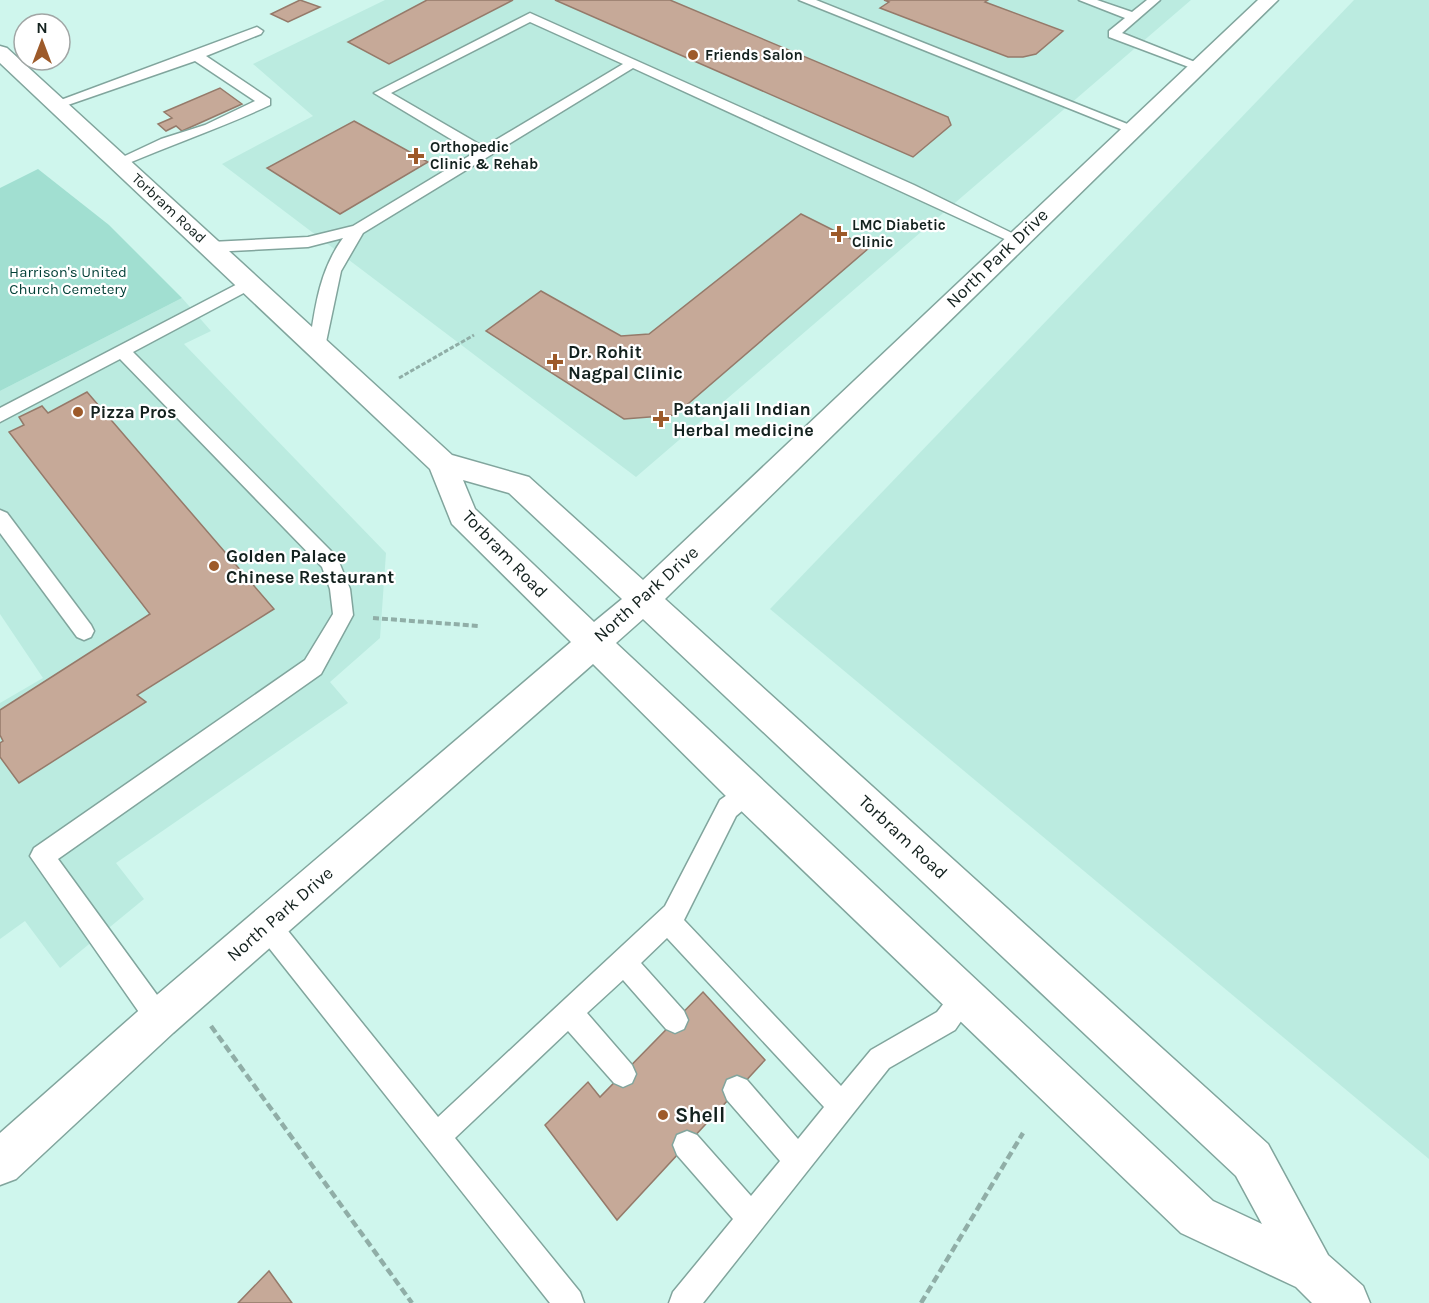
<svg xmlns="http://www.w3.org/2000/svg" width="1429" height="1303" font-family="Karla,sans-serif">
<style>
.built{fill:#bbebe0}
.green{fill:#a1dfd1}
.building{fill:#c6a998;stroke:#957a6a;stroke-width:1.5}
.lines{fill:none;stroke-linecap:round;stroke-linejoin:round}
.service-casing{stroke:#81a59d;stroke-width:3}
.secondary-casing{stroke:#81a59d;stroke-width:3}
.path-far2{stroke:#90aea7;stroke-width:3;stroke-dasharray:4.5 2;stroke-linecap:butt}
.path-far1{stroke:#90aea7;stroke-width:4;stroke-dasharray:6 3;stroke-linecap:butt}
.path{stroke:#90aea7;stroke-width:4.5;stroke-dasharray:8 4;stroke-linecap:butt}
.service{fill:#fff;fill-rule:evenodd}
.secondary{fill:#fff;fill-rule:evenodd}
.poi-dot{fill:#9d5a2a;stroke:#fff;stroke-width:2}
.labels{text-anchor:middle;stroke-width:4.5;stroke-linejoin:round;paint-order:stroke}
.far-poi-label{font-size:15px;font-weight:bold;fill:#13211e;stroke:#fff;text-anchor:start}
.far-street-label{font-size:15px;fill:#13211e;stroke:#fff}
.far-park-label{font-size:15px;fill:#003f36;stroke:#fff}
.street-label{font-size:18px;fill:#13211e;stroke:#fff}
.poi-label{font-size:18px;font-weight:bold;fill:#13211e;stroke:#fff;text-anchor:start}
.near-poi-label{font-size:21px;font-weight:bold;fill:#13211e;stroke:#fff;text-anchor:start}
</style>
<rect width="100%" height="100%" fill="#cff6ed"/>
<g class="built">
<path d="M385,0H1191L636,477L222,164L313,116L253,64Z"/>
<path d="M1354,0H1429V1159L770,609Z"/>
<path d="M182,298L211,331L184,344L386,553L380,638L330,682L348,703L116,863L144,899L60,968L25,921L0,939V703L43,678L0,614V391Z"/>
</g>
<path class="green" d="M38,169L109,225L182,298L0,391V188Z"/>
<g class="building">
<path d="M300,0L320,7L288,22L271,14Z"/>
<path d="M427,0H513L389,64L348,42Z"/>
<path d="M555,0H670L948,117L951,125L913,157Z"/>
<path d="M884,0H988L985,2L1063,31L1036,54L1023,57H1008L880,8L889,2Z"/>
<path d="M220,88L242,104L182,131L176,126L166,131L158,124L172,118L164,112Z"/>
<path d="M354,121L428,162L340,214L267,168Z"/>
<path d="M801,214L869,248L675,415L624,419L486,331L541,291L621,336L649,334Z"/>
<path d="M87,392L274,609L137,695L146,702L19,783L0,757V743L3,741L0,735V710L150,614L9,432L24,425L19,417L42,406L48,413Z"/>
<path d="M703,992L765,1060L617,1220L545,1125L588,1082L600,1097Z"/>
<path d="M269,1271L292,1303H238Z"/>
</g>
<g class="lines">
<defs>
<g id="service">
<path d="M799,0H816L1140,129L1133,133L1128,132Z"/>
<path d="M1079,0H1097L1132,12L1147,0H1160L1122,33L1205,66L1204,69H1194L1109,37V31L1125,18Z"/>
<path d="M530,13L914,185L1024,239L1016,244L1011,242L633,68L363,233L341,271L325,347L323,351H311L309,347C315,308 319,271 343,238L308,247L211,252L203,247L211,242L308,237L353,226L474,153L374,93ZM530,22L623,64L484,147L391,93Z"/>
<path d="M257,27L263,31L261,34L206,56L270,99V105C221,128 173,144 124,165L119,166L112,162L161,139L205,125L255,101L195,61L62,107H52L50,104Z"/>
<path d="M249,278L257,283L255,287L133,352L337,557L350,589L353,615L321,674L58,859L168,1010L172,1019L168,1028L159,1032L150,1028L30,856L34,848L305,660L333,614L330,589L322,567L120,359L0,422V408Z"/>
<path d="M0,510L7,513L91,625L94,631L91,637L84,640L77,637L0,533Z"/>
<path d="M747,781L755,784L758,792L755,800L736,816L684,920L841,1086L871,1050L937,1012L955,989L964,985L973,989L977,998L955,1030L889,1068L703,1303H669L673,1292L733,1219L677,1155L673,1145L677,1135L687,1131L697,1135L751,1196L780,1161L727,1100L723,1090L727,1080L737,1076L747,1080L798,1139L824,1107L667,938L641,963L684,1011L688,1020L684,1029L675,1033L666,1029L623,980L587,1013L632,1065L636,1074L632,1083L623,1087L614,1083L568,1031L455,1138L580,1292L584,1303H550L258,934L255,925L258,916L267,913L276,916L438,1117L665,906L720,800Z"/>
</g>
<path id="secondary" d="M1258,0H1278L665,599L1268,1144L1328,1255L1363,1286L1370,1303H1312L1296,1287L1181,1233L734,804L593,664L173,1033L16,1179L0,1185V1133L145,1005L571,642L452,524L430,469L0,63V46L7,48L452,455L529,477L643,580ZM463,480L509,493L622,599L594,622L475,509ZM643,619L1236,1176L1262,1224L1213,1201L616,643Z"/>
</defs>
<use href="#service" class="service-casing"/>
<use href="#secondary" class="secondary-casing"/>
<path class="path-far2" d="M399,378L474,335"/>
<path class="path-far1" d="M373,618L479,626"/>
<g class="path">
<path d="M211,1026L412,1303"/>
<path d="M921,1303L1023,1133"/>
</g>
<use href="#service" class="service"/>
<use href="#secondary" class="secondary"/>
</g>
<g class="poi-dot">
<circle cx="693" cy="55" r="6"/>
<path d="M413 147h6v6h6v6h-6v6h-6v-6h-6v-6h6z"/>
<path d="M836 225h6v6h6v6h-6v6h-6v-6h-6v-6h6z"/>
<path d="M552 353h6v6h6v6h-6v6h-6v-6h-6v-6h6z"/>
<circle cx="78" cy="412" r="6"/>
<path d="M658 410h6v6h6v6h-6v6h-6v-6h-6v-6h6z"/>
<circle cx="214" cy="566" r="6"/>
<circle cx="663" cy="1115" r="6"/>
</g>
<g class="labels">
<g class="far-poi-label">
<text x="705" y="60">Friends Salon</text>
<text x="430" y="152">Orthopedic<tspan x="430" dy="17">Clinic &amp; Rehab</tspan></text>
<text x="852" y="230">LMC Diabetic<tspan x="852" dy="17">Clinic</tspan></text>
</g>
<g class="far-street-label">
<text transform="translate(169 208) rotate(43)" y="5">Torbram Road</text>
</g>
<g class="far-park-label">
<text x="68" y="277">Harrison's United<tspan x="68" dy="17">Church Cemetery</tspan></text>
</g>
<g class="street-label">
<text transform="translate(997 258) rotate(-44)" y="6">North Park Drive</text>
<text transform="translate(505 554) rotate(46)" y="6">Torbram Road</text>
<text transform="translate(646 594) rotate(-42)" y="6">North Park Drive</text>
<text transform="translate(903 837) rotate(43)" y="6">Torbram Road</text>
<text transform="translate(280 914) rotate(-41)" y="6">North Park Drive</text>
</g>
<g class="poi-label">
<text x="568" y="358">Dr. Rohit<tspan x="568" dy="21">Nagpal Clinic</tspan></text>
<text x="673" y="415">Patanjali Indian<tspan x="673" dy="21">Herbal medicine</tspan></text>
<text x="90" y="418">Pizza Pros</text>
<text x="226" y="562">Golden Palace<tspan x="226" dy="21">Chinese Restaurant</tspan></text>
</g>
<g class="near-poi-label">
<text x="675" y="1122">Shell</text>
</g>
</g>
<g transform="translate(42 42)"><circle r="28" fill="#ffffff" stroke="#a1a6a5" stroke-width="1.5"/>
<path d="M0-4.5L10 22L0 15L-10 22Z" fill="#9d5a2a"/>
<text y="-9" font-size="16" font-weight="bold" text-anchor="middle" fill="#13211e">N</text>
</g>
</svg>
